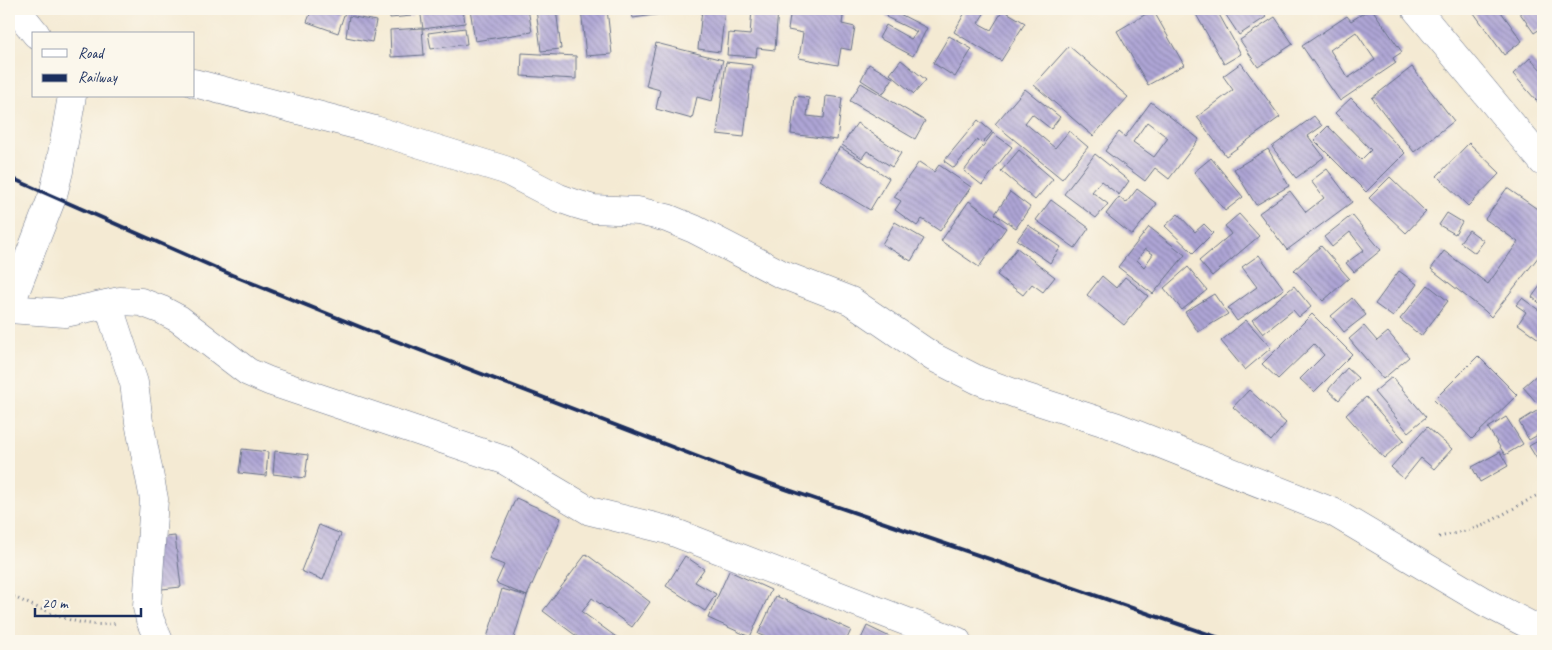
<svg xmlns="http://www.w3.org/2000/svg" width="1552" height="650" font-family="Caveat,sans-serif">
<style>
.building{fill:url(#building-back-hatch);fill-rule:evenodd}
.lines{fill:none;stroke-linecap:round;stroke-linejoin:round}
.street-casing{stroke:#677087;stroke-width:29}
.path{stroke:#677087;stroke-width:3;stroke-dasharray:1 4;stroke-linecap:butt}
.street{stroke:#fff;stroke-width:28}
.rail{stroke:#1b2f5e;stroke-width:4}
</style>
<defs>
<pattern id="building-back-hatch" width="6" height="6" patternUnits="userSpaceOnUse" patternTransform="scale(1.25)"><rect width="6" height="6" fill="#aea5d5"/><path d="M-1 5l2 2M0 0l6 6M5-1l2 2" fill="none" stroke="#8d87b0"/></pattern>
</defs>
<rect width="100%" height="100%" fill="#fbf7ec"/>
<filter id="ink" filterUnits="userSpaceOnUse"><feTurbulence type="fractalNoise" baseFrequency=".02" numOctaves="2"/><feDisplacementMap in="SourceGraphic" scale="10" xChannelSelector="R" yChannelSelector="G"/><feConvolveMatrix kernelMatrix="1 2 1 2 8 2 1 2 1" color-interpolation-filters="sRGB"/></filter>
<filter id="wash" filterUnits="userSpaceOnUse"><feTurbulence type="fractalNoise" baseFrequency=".0096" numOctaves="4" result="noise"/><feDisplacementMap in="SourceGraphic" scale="20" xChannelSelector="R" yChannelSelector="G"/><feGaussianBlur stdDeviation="1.12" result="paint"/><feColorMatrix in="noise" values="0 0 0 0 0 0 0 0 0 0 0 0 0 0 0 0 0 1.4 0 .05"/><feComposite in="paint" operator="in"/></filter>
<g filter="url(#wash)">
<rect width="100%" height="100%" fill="#f4ead3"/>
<g id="blocks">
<g class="building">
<path d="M312,9H337L345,12L338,33L307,22Z"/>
<path d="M389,9H411L412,16L390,18Z"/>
<path d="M420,9H463L465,23L423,29Z"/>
<path d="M470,9H528L532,32L475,41Z"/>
<path d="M536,9H556L561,49L541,51Z"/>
<path d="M581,9H607L612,54L586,56Z"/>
<path d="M631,9H669V13L633,18Z"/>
<path d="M702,9H725L720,52L698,49Z"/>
<path d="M752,9H778L775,50L757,48L756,57L727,55L729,33L750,35Z"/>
<path d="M791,9H844L842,24L855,27L851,50L841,48L838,65L799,58L803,33L788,30Z"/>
<path d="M890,9L927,28L913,56L879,38L886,25L911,39L917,32L886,17Z"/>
<path d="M967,9H987L978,23L991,30L1003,10L1025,23L1001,61L954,32Z"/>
<path d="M1193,9H1216L1241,54L1224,64Z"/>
<path d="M1222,9H1260L1266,17L1239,35Z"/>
<path d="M1370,9H1372L1402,52L1393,58L1396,63L1340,101L1302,46L1347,16L1351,21ZM1356,32L1375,60L1348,78L1330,50Z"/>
<path d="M1480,9H1499L1522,41L1504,55L1474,13Z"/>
<path d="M1517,9H1543V27L1534,33Z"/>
<path d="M1153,10L1184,65L1148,85L1117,31Z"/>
<path d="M349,16L376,21L372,42L346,37Z"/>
<path d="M1275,17L1293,44L1258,67L1240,40Z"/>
<path d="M422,28L424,55L391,57L390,30Z"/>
<path d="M465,28L467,44L431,49L428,33Z"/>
<path d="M949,36L972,49L955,77L933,63Z"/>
<path d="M656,43L723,60L712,101L697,97L692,119L656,109L660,90L646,86Z"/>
<path d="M1069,46L1128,97L1093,136L1034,85Z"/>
<path d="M522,53L576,56V79L521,76Z"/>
<path d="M1530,58L1543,72V108L1513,74Z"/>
<path d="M901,60L926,80L914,94L890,74Z"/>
<path d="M726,62L752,65L744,137L717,134Z"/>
<path d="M1241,63L1280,117L1226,156L1197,117L1233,90L1223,76Z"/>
<path d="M869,64L893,78L883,94L861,80Z"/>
<path d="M1412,67L1454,121L1414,152L1372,98Z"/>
<path d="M861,83L925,121L915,139L850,101Z"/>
<path d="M1025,89L1060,117L1051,129L1032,114L1025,123L1055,148L1069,131L1088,147L1062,179L995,124Z"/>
<path d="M795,96L809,98L807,116L824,118L826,96L842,98L837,140L791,134Z"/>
<path d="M1351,98L1405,153L1366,192L1314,140L1328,126L1361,160L1371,150L1335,113Z"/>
<path d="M1151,102L1199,139L1169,179L1155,168L1145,181L1105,151L1119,132L1125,137ZM1147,122L1168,138L1154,157L1133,142Z"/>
<path d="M1314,116L1322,126L1308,136L1324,157L1296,178L1272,147Z"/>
<path d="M978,120L992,132L982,143L977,140L954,168L944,161Z"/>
<path d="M857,123L901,153L892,167L867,151L862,158L842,145Z"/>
<path d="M993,133L1012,147L982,185L964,171Z"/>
<path d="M1469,143L1500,173L1468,206L1437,176Z"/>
<path d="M840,147L889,178L870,210L820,180Z"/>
<path d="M1268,149L1289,186L1256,205L1234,169Z"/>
<path d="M1019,150L1053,179L1035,200L1001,171Z"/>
<path d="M1095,154L1129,181L1119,195L1101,181L1092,192L1108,204L1096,218L1064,194Z"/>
<path d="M1211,158L1243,197L1225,211L1194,172Z"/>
<path d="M919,162L934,172L939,165L971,187L940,231L922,219L917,226L895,210L901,201L894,197Z"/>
<path d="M1327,169L1352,202L1287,250L1259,213L1290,191L1306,212L1324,198L1311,181Z"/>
<path d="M1390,177L1426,212L1406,233L1369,198Z"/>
<path d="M1507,188L1543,213V251L1491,317L1485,311L1431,269L1444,251L1488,284L1518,242L1485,219Z"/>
<path d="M1137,189L1157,204L1132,235L1106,214L1119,197L1126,203Z"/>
<path d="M1010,192L1030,207L1016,228L995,214Z"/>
<path d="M1051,200L1089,228L1075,248L1036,220Z"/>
<path d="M969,201L1006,228L979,267L941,241Z"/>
<path d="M1447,213L1462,222L1455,234L1439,225Z"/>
<path d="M1178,214L1195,232L1204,224L1213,233L1193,253L1165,226Z"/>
<path d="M1239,214L1259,236L1212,276L1199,261L1231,234L1225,226Z"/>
<path d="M1352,215L1381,250L1354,272L1346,263L1364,250L1350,232L1332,247L1324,237Z"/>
<path d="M895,222L924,239L911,261L882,244Z"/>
<path d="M1028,225L1061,247L1050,263L1017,240Z"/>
<path d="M1149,227L1185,255L1153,294L1118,267ZM1145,249L1153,254L1144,267L1137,260Z"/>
<path d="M1469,230L1484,241L1475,253L1460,242Z"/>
<path d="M1321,246L1349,278L1323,301L1294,270Z"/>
<path d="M1017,248L1055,277L1043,292L1032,284L1023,295L997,275Z"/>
<path d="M1259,255L1284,289L1237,321L1228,308L1257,287L1242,267Z"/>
<path d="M1188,267L1207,290L1182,310L1164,288Z"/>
<path d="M1399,271L1417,284L1393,317L1375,304Z"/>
<path d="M1102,276L1116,288L1125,277L1148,296L1124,325L1087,295Z"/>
<path d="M1543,282V306L1532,297Z"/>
<path d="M1428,285L1448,301L1421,336L1400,319Z"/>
<path d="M1294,286L1311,307L1299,317L1293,310L1263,334L1252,320Z"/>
<path d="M1214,294L1228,314L1198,332L1185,312Z"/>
<path d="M1352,298L1366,315L1344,332L1331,316Z"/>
<path d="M1522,298L1543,313V342L1518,324L1526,312L1516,305Z"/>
<path d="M1312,314L1352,354L1314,392L1300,379L1324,355L1314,344L1278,379L1262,364Z"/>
<path d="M1246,320L1271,348L1245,370L1221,341Z"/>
<path d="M1364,326L1377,341L1388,332L1409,357L1383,379L1349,339Z"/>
<path d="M1478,356L1517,395L1472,439L1434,400Z"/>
<path d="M1347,368L1358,378L1339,400L1328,390Z"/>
<path d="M1539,373L1543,378V397L1537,403L1523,387Z"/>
<path d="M1392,377L1426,417L1408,432L1374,392Z"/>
<path d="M1249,390L1286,423L1271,441L1233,407Z"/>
<path d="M1366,397L1404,440L1384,458L1346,415Z"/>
<path d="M1543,407V432L1529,440L1519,422Z"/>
<path d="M1506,417L1523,444L1505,455L1488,428Z"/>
<path d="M1427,427L1452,449L1434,469L1421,458L1404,479L1391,467Z"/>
<path d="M1543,438V456L1537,459L1529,446Z"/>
<path d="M242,449L268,452L266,476L239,473Z"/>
<path d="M275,451L308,455L305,478L273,474Z"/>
<path d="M1500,452L1508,466L1480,482L1472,467Z"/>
<path d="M516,498L561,518L527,596L496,583L504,565L489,559Z"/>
<path d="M319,525L341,534L323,580L301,571Z"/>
<path d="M175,536L181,587L152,590L146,539Z"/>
<path d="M586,554L650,602L632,627L592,598L582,612L619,639L617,641H583L543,611Z"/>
<path d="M685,556L704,569L695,582L716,594L705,611L666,586Z"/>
<path d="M729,571L771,590L750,637L708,618Z"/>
<path d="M502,589L527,596L513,641H486Z"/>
<path d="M776,596L851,630L846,641H775L758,634Z"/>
<path d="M867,626L892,638L890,641H860Z"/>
</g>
</g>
</g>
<g filter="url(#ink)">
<use href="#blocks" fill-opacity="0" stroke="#677087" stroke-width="1"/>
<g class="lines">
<defs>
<g id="street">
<path d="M16,9L36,34"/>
<path d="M1416,9L1543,162"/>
<path d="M194,83L375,130L505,170L559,198L576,204L593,209L638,211L667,218L694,229L781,274L851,301L933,357L978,380L1022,396L1115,426L1333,512L1483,601L1543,632"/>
<path d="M108,304L134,383L139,422L154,499L147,607L150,620L159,641"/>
<path d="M9,308L53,195L59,171L72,96"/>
<path d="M9,309L65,313L120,301L141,302L162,310L179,319L248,372L269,381L504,460L590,511L668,530L957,641"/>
</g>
</defs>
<use href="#street" class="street-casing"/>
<g class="path">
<path d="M1439,537L1470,530L1484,525L1543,492"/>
<path d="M9,595C44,610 78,630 117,623"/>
</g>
<use href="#street" class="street"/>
<path class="rail" d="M9,177L232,275L370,331L745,475L1228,641"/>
</g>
</g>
<rect width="1552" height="650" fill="none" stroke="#fbf7ec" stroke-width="30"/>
<rect x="32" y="32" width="162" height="65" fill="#fbf7ec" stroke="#a1a7b3"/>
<rect x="42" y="49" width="25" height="8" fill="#ffffff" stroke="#a1a7b3"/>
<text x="78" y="58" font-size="15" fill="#1b2f5e">Road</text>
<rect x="42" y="74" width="25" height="8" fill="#1b2f5e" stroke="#a1a7b3"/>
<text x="78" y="82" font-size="15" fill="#1b2f5e">Railway</text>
<path d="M35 608v8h106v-8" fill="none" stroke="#1b2f5e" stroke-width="2.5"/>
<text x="42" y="608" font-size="15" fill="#1b2f5e" stroke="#fbf7ec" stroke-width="4" paint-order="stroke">20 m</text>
</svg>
